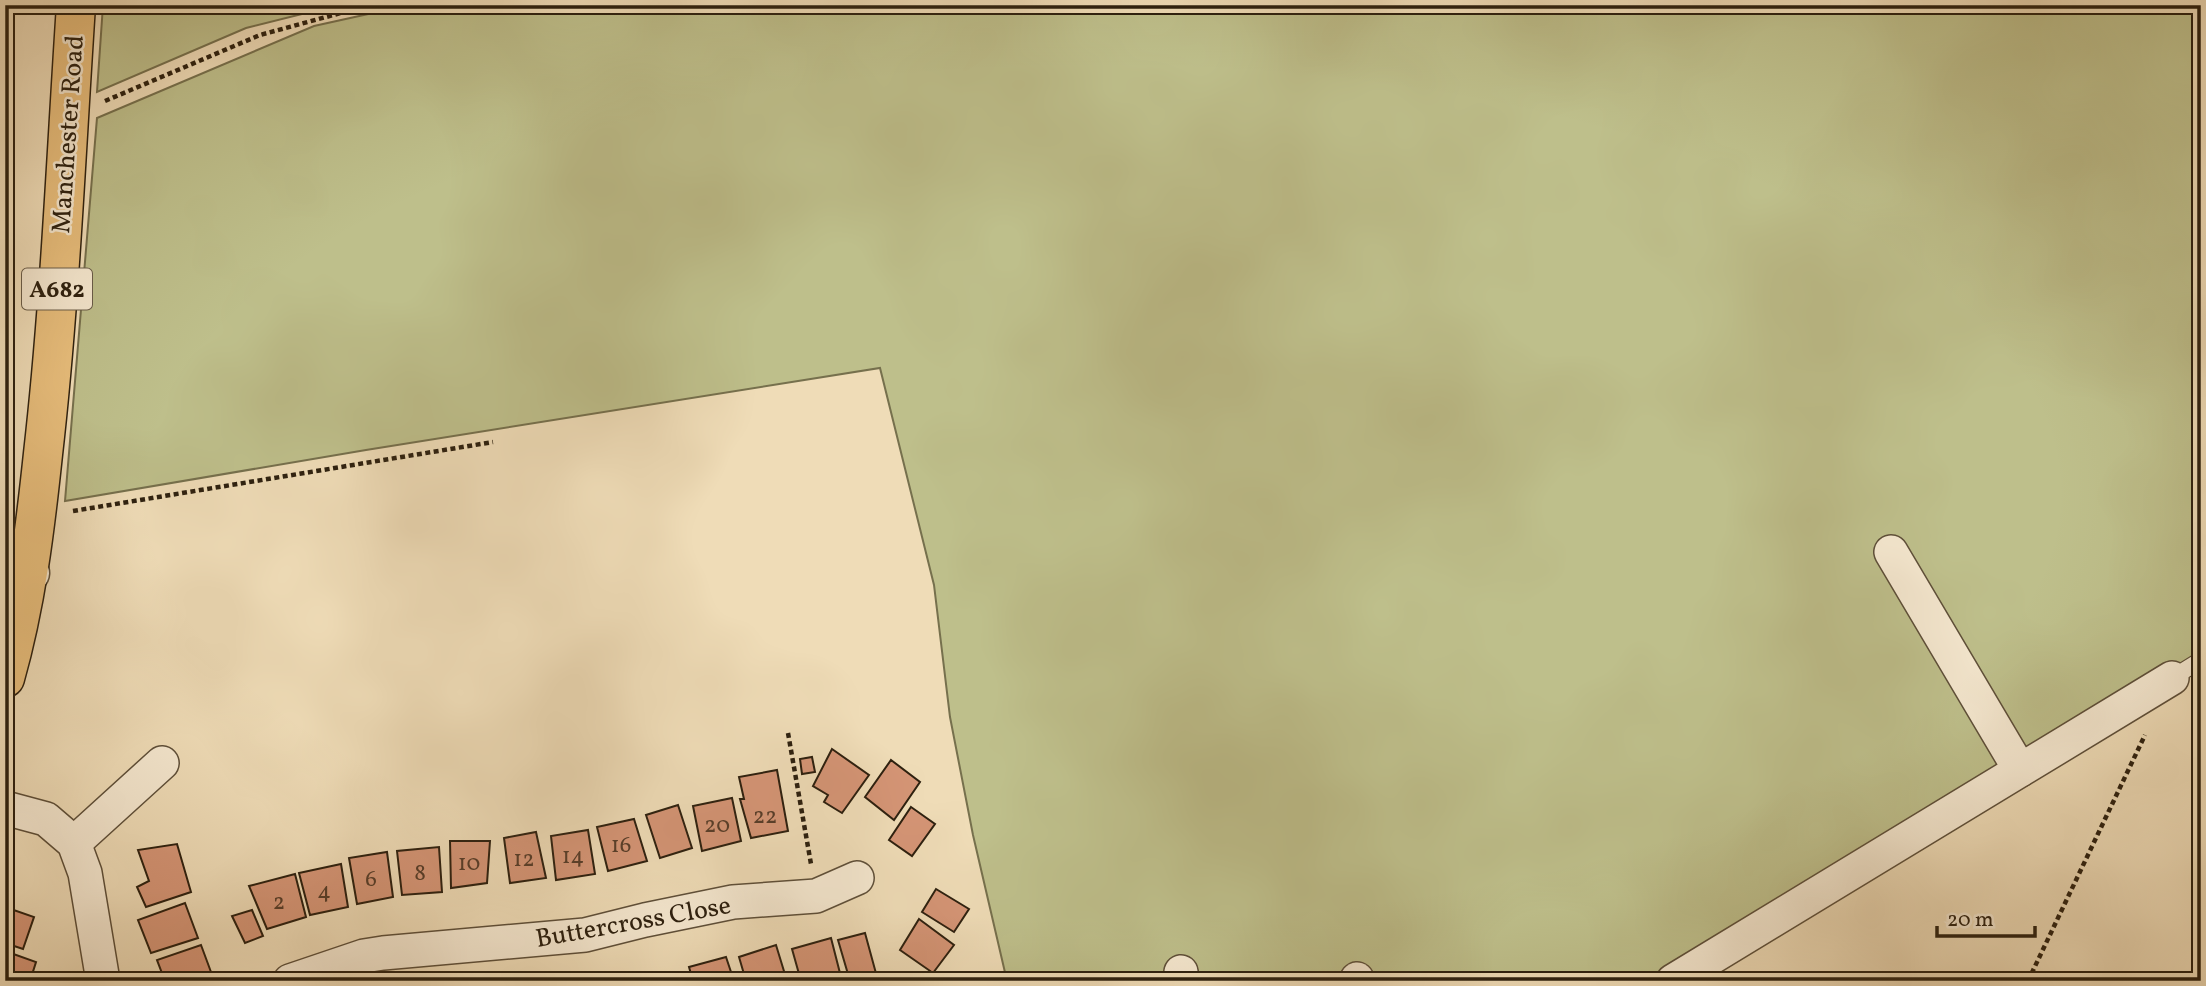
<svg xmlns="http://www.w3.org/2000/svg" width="2206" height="986" font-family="Vollkorn,serif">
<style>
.green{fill:#bebf8b;stroke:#76704d;stroke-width:2}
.building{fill:#d59576;stroke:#2d200f;stroke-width:2}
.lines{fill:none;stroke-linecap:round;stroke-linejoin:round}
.service-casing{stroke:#5e4f39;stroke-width:18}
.minor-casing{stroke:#5e4f39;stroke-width:36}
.tertiary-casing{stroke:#5e4f39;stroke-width:41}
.primary-casing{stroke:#2d200f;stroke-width:41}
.path{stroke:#2d200f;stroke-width:4.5;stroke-dasharray:5 3.5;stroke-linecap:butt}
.service{stroke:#f5e8d0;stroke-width:16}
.minor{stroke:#f5e8d0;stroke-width:33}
.tertiary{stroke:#f5e8d0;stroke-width:38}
.primary{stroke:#e8be7c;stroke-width:38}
.labels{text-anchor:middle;stroke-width:5;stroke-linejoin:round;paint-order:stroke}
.number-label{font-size:23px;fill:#573d29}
.shield{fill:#f5e8d0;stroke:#695c49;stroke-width:2}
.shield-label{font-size:24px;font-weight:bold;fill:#2d200f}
.street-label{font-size:26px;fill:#2d200f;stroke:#f5e8d0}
</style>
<rect width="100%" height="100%" fill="#efdcb7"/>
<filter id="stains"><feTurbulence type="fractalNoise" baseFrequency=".00286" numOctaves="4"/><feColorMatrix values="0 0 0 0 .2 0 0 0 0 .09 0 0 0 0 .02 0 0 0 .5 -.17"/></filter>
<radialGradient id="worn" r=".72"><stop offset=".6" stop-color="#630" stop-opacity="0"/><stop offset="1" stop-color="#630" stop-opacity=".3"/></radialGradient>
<g class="green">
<path d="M103,5H338L246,28L97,92Z"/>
<path d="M409,5H2201V653L1655,981H1007L973,835L950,717L934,585L880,368L366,450L65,501L97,118L314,26Z"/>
</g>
<g class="building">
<path d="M832,749L869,775L842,813L824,802L828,795L813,786Z"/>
<path d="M812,757L815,772L802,774L800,759Z"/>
<path d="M891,760L920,782L894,820L865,797Z"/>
<path d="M777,770L788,831L751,838L740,799H744L739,777Z"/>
<path d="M732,798L741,841L702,851L693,806Z"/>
<path d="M678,805L692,848L660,858L646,815Z"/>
<path d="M911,807L935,824L912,856L889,840Z"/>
<path d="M634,819L647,861L608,871L597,827Z"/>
<path d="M588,830L595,874L556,880L551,836Z"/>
<path d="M536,832L546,878L510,883L504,838Z"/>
<path d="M450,841H490L487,883L451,888Z"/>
<path d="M177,844L191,892L146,907L137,887L149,881L138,850Z"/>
<path d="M439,847L442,892L402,895L397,851Z"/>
<path d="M387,852L393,897L357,904L349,858Z"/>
<path d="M341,864L348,907L310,915L299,873Z"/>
<path d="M295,874L306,917L267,929L249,886Z"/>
<path d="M936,889L969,909L954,932L922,912Z"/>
<path d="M185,903L198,938L151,953L138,920Z"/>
<path d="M5,907L34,917L23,949L5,943Z"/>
<path d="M252,910L263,936L245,943L232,916Z"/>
<path d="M919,919L954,945L933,973L900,950Z"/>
<path d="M865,933L877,977L863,981H850L838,940Z"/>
<path d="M831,938L842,981H801L792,949Z"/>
<path d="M201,945L211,972L182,981H165L157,960Z"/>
<path d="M776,945L787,981H746L739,957Z"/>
<path d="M5,951L36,962L30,981H5Z"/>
<path d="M726,957L734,981H693L689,967Z"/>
</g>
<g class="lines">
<defs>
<path id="service" d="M2172,678L2201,660"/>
<g id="minor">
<path d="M1891,552L2020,770"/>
<path d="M5,808L46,819L74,843L85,873L103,981"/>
<path d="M74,843L162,763"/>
<path d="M1181,972L1182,981"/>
<path d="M1357,979L1358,981"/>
<path d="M290,981L364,956L383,953L585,935L645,920L733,902L816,896L857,878"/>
<path d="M1673,981L2172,678"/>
</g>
<path id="tertiary" d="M5,545L30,573"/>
<path id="primary" d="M5,678C26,604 35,530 43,454C60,305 66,155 76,5"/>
</defs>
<use href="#service" class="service-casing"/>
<use href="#minor" class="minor-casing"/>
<use href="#tertiary" class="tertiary-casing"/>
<use href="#primary" class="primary-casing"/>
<g class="path">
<path d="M105,101L260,35L370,5"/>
<path d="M73,511L493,442"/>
<path d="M788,733L811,864"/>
<path d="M2028,981L2145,735"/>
</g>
<use href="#service" class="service"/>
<use href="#minor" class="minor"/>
<use href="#tertiary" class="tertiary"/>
<use href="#primary" class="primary"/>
</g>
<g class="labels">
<g class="number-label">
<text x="765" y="823">22</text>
<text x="717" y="832">20</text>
<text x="621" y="852">16</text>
<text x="573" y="863">14</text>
<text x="524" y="866">12</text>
<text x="469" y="870">10</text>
<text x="420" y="880">8</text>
<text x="371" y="886">6</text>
<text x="324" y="898">4</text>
<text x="279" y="909">2</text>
</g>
<rect class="shield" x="22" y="268.5" width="70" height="41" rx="5"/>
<g class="shield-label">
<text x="57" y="297">A682</text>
</g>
<g class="street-label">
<text transform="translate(67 134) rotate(-86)" y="9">Manchester Road</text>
<text transform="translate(633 921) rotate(-10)" y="9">Buttercross Close</text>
</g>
</g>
<rect width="2206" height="986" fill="none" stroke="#efdcb7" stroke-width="28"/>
<rect x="7" y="7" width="2192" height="972" fill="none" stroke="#2d200f" stroke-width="3.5"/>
<rect x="14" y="14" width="2178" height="958" fill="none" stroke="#2d200f" stroke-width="2"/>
<path d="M1937 926v10h98v-10" fill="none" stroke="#2d200f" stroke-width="3.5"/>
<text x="1947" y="926" font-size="21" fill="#2d200f" stroke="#f5e8d0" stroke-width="5" paint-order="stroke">20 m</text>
<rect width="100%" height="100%" filter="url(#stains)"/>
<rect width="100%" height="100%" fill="url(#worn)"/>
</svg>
